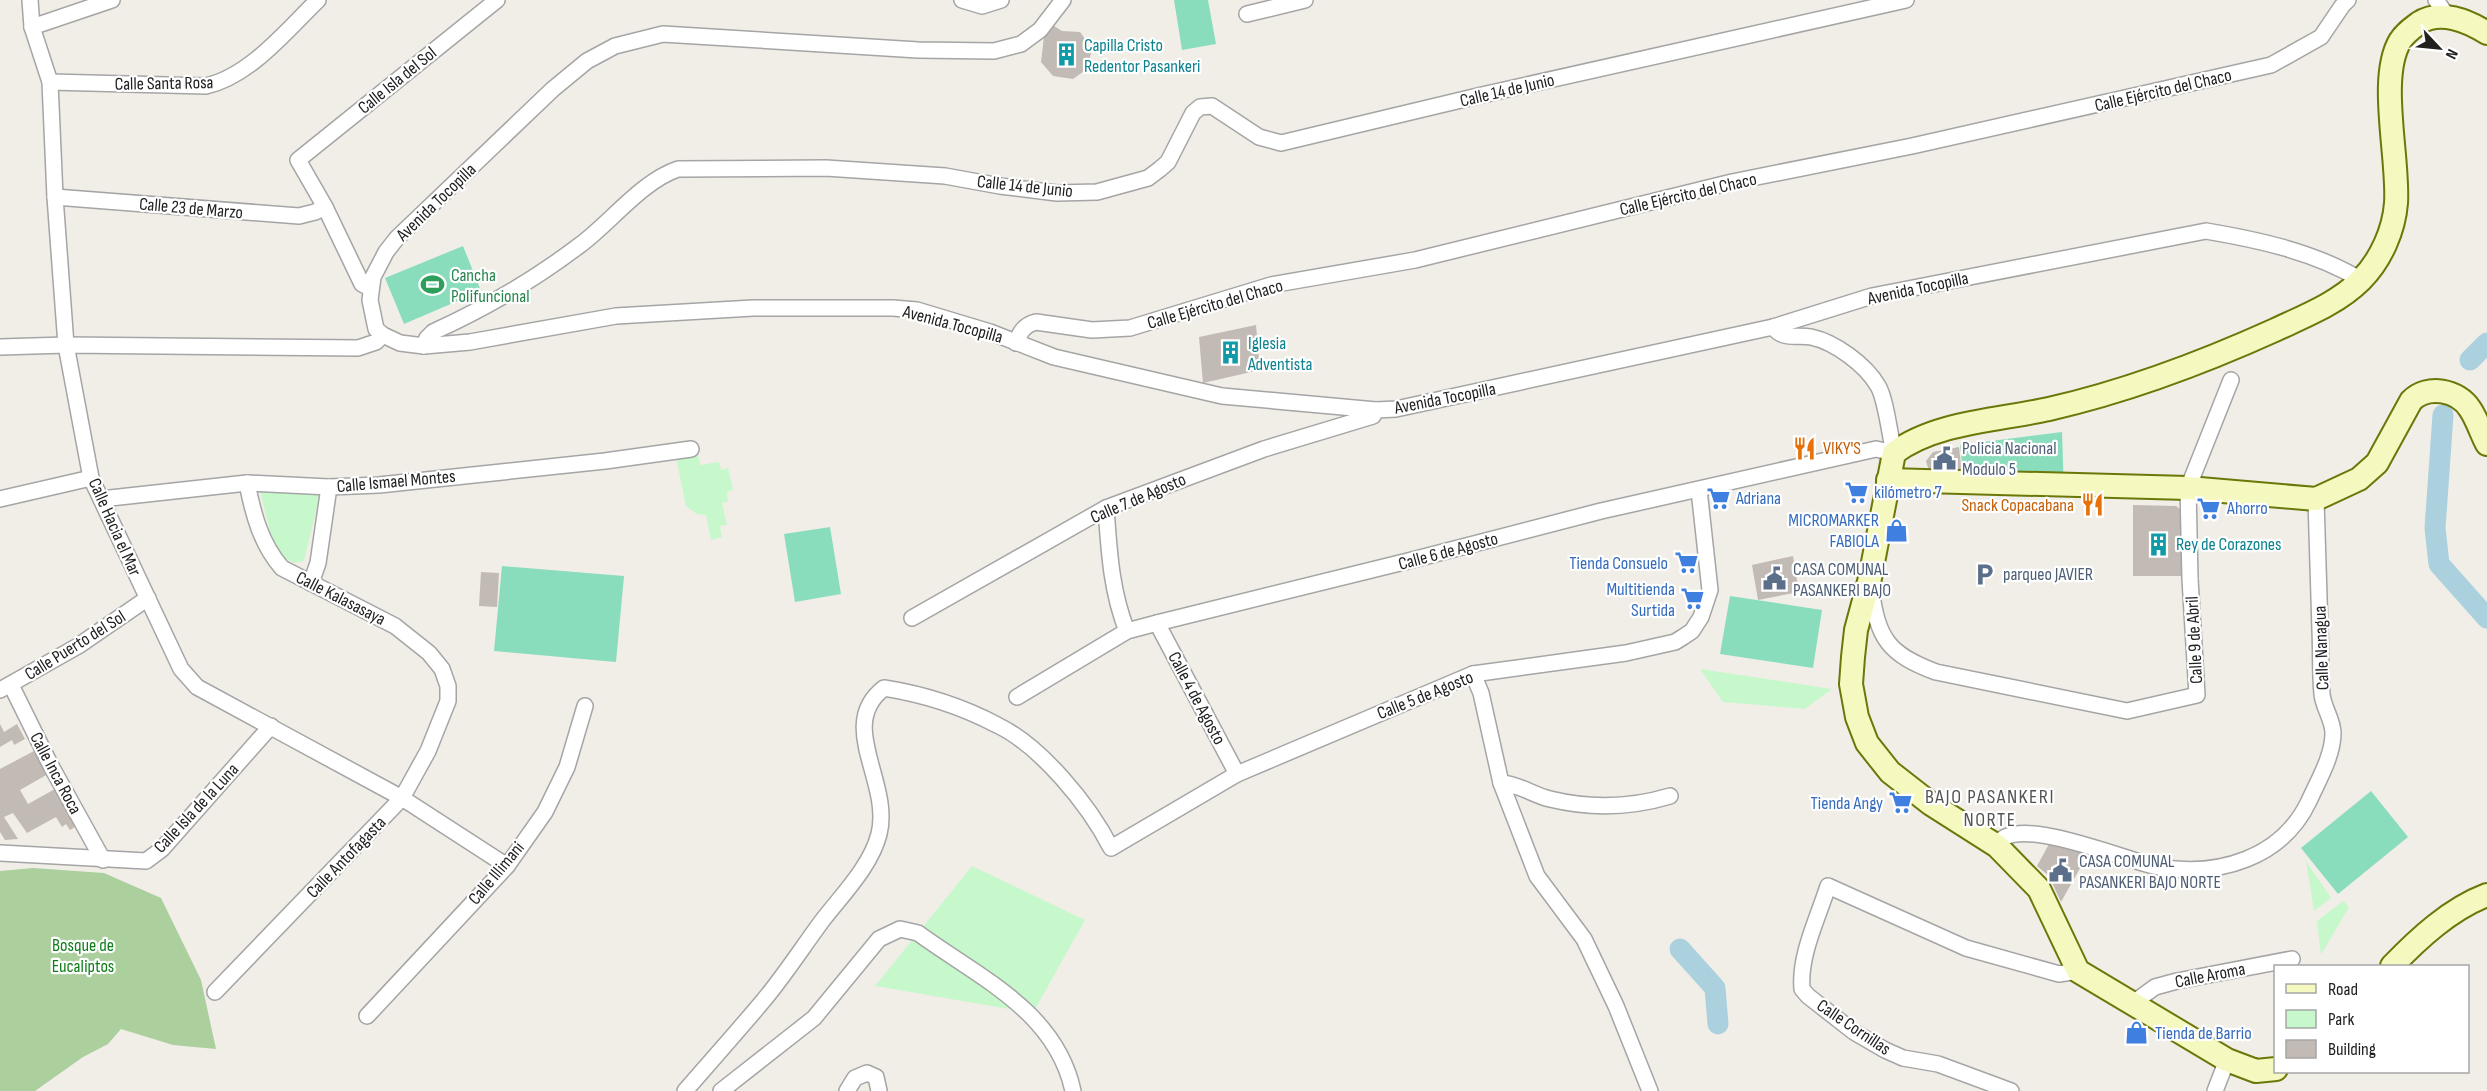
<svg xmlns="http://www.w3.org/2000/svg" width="2487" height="1091" font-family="'Sofia Sans Condensed',sans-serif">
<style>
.forest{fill:#accf9e}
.park{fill:#c7f8cb}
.pitch{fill:#89ddbd}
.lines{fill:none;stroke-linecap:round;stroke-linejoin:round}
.canal{stroke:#aad1dd;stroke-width:21}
.building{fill:#c2bab4}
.street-casing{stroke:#a5a5a5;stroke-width:18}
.secondary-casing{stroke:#6b7708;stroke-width:26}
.street{stroke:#fff;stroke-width:15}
.secondary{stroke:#f5f8bf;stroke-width:22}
.labels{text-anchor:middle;stroke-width:4.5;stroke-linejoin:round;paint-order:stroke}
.culture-label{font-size:18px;fill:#0d838f;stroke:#fff;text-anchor:start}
.street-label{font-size:18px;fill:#212121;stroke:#fff}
.leisure-label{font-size:18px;fill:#27864d;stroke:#fff;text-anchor:start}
.food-label{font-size:18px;fill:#c56008;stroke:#fff;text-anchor:start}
.service-label{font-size:18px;fill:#4e5e75;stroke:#fff;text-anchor:start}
.shop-label{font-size:18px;fill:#366cbe;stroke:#fff;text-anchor:start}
.park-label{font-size:18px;fill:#0f7e19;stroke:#fff}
.neighbourhood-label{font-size:20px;letter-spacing:1.5px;fill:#545454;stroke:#fff}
</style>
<rect width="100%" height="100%" fill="#f1eee8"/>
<path class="forest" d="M33,868L104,873L161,898L201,980L216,1049L173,1045L121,1029L108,1044L83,1057L35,1091H0V871Z"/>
<g class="park">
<path d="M697,449L700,465L719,462L721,470L728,468L733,490L727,492L728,502L722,503L727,525L720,526L722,537L711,540L706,515L697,514L686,506L675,453Z"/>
<path d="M310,488L321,490L304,561L294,563L276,554L260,492Z"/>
<path d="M1700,669L1832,689L1805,709L1723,702Z"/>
<path d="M2306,861L2331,898L2314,911Z"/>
<path d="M972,866L1085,920L1033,1013L875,986Z"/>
<path d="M2343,901L2349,907L2321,955L2317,921Z"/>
</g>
<g class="pitch">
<path d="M1174,0H1208L1216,44L1182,50Z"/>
<path d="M463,246L481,291L404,324L385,278Z"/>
<path d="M2062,432L2064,494L1965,492L1960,445Z"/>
<path d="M830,527L841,594L795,602L784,534Z"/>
<path d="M502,566L624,576L616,662L494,651Z"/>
<path d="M1730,596L1822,610L1813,668L1720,654Z"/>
<path d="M2371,791L2408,837L2338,894L2301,848Z"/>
</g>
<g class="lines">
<g class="canal">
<path d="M2470,360L2487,343"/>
<path d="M2443,415L2435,528L2439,564L2487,618"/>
<path d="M1680,949L1715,988L1718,1024"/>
</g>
</g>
<g class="building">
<path d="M1051,24L1062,31L1080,32L1092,49L1087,69L1073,79L1053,76L1041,62L1045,28Z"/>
<path d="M1256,325L1260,370L1203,383L1199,337Z"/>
<path d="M1959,447L1962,474L1929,471L1926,461L1933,452Z"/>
<path d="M2133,505L2176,506L2183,512L2182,576H2133Z"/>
<path d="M1793,556L1799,592L1758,600L1752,565Z"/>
<path d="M481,572L499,573L497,607L479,606Z"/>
<path d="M0,724L4,732L17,724L25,739L14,745L12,740L0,747Z"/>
<path d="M34,751L48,774L20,790L28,804L55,789L75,827L70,830L66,824L62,827L56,817L27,833L13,813L4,817L18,839L5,840L0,832V769Z"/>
<path d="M2049,844L2088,854L2061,902L2049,876L2037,866Z"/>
</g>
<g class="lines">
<defs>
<g id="street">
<path d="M30,0L32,27L50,82L55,197L66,345L91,478L181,669L197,687L402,798L507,866"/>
<path d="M962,0L982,6L1001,0"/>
<path d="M1063,0L1040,30L1021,44L994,51L918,50L663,34L615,46L587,61L553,89L397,238L386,252L373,277L370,300L376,329L383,335L400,343L424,346L470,342L616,316L753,308H893L917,310L990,332L1054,357L1222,396L1376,410L1396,409L1773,327L1872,296L2206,231C2259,240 2315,252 2361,280"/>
<path d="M2436,0L2448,17"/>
<path d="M1247,14L1305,0"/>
<path d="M32,27L112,0"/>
<path d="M50,82L206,86C250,76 286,31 318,0"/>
<path d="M55,197L299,216L315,212L325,207"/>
<path d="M370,288L362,284L325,207L298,160L497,0"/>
<path d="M1016,343C1020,332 1024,325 1036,322L1092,330L1130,328L1271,285L1415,260L1732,182L1912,146L2271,65L2321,37L2342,6L2348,0"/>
<path d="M424,346L427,338L433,332C486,308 534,280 580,245C611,222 642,181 678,169L826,168L945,176L1000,186L1057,193L1097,192L1148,178L1160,169L1168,162L1193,113L1200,107L1212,106L1259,137L1281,143L1482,95L1906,0"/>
<path d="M0,347L66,345L358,348L376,342L383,335"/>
<path d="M0,499L91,478"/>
<path d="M101,499L247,483L329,487L379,485L605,461L691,449"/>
<path d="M1106,508C1109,550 1111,591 1127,631"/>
<path d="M311,583L318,563L329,487"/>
<path d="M1871,589C1878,639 1888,654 1936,672L2127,711L2197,695L2190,579L2188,488L2231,380"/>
<path d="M912,618L1106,508L1264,449L1373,416L1376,410"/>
<path d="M1157,623L1237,774"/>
<path d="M1473,674L1481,693L1501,783L1537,876L1584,939L1616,1006L1650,1091"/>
<path d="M11,685L51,766L103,860"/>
<path d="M0,690L78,646L148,598"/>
<path d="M1017,697L1127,631L1157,623L1408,561L1601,511L1876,449L1894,453C1890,437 1886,399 1878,386C1866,365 1835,342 1811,337C1796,334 1784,341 1773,327"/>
<path d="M1501,783C1519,784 1533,795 1550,799C1591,809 1630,808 1670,796"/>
<path d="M1997,846C2011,810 2131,863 2159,867C2219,877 2282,858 2309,801C2318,781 2333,756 2333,733C2333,720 2323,707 2322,694C2320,673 2321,651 2320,630C2319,587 2317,543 2316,499"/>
<path d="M0,853L146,861L162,849L271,726"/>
<path d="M215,992L402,798L428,751L448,701V686L442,669L429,653L395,626L282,568C261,544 253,514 247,483"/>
<path d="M2133,1003L2155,987L2177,981L2292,959"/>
<path d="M367,1016L507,866L545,812L567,767L585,706"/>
<path d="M685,1091C711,1061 737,1032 763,1001C784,976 802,948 822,921C842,895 871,866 879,834C892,782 836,725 884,688C922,694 963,707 997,725C1041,746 1089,805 1111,848L1237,774L1473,674L1626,653L1675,642L1683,637L1692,631L1701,617L1710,590L1699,490"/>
<path d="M721,1091L814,1018L879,939L900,929L918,933C978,977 1056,1011 1073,1091"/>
<path d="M847,1091L855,1078L867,1073L876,1077L879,1091"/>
<path d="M2011,1091L1938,1064L1903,1058L1885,1050L1854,1032L1808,996L1802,989C1799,955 1818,918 1828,886L1966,948L2059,974L2078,971"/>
<path d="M2215,1091L2227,1060"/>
</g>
<g id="secondary">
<path d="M1888,480L2188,488L2316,499L2359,479L2377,463L2411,401C2427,384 2458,390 2470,409C2477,419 2481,433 2487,444"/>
<path d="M2392,966C2418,939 2450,909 2487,895"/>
<path d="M2276,1069L2256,1071L2227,1060L2078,971L2039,889L1997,846L1931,804L1890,772L1867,743L1857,717L1851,684L1853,657L1856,630L1870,578L1894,453C1935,422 1999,420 2049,409C2128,391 2202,363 2275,330C2305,316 2338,303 2361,280C2381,260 2394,230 2396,203C2399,158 2378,78 2400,41C2405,33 2411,29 2419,23C2440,9 2468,21 2487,33"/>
</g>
</defs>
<use href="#street" class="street-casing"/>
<use href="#secondary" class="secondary-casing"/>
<use href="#street" class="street"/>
<use href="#secondary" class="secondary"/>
</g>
<defs>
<symbol id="building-bare" viewBox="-9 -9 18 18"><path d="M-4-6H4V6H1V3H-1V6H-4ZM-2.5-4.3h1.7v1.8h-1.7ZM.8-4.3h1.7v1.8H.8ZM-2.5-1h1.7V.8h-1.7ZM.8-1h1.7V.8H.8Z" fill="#0f9aa8" stroke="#fff" stroke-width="2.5" paint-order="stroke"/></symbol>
<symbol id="stadium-bare" viewBox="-9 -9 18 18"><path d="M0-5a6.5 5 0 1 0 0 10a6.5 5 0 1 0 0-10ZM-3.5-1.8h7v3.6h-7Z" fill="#2e9e5b" stroke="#fff" stroke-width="2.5" paint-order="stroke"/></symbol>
<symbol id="restaurant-bare" viewBox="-9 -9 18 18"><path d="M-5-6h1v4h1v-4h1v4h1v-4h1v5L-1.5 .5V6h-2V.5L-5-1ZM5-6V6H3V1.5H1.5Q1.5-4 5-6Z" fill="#e8710a" stroke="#fff" stroke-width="2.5" paint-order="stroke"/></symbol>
<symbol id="civic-bare" viewBox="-9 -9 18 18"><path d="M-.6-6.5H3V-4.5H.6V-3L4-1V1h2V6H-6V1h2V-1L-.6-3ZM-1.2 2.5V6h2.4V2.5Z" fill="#5c6f8a" stroke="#fff" stroke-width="2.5" paint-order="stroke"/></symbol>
<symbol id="supermarket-bare" viewBox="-9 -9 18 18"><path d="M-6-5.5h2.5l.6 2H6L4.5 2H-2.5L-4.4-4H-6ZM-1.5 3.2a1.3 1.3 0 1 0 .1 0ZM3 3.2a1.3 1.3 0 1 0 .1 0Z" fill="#3f7fe0" stroke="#fff" stroke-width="2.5" paint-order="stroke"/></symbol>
<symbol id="shop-bare" viewBox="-9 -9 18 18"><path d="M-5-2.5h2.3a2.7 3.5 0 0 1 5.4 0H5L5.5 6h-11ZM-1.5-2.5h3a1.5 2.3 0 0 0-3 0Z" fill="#3f7fe0" stroke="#fff" stroke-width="2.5" paint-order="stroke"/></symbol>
<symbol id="parking-bare" viewBox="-9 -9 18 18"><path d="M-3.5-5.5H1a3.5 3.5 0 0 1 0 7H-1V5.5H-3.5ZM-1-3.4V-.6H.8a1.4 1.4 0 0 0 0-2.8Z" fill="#5c6f8a" stroke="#fff" stroke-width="2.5" paint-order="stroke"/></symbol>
</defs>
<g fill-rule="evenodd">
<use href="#building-bare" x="1050" y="38" width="33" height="33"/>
<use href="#stadium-bare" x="416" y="268" width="33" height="33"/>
<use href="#building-bare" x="1214" y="336" width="33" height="33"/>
<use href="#restaurant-bare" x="1788" y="432" width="33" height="33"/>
<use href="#civic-bare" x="1928" y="442" width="33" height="33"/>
<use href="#supermarket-bare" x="1840" y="476" width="33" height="33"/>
<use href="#supermarket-bare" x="1702" y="482" width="33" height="33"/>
<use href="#restaurant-bare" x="2076" y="488" width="33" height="33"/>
<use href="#supermarket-bare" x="2192" y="492" width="33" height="33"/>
<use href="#shop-bare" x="1880" y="514" width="33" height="33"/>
<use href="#building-bare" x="2142" y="528" width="33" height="33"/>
<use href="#supermarket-bare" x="1670" y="546" width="33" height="33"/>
<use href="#parking-bare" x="1968" y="558" width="33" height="33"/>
<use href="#civic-bare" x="1758" y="562" width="33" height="33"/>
<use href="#supermarket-bare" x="1676" y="582" width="33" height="33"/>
<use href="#supermarket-bare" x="1884" y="786" width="33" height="33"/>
<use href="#civic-bare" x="2044" y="854" width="33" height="33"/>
<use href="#shop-bare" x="2120" y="1016" width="33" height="33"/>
</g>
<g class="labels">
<g class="culture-label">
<text x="1084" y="51">Capilla Cristo<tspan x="1084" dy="21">Redentor Pasankeri</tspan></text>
<text x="1248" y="349">Iglesia<tspan x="1248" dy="21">Adventista</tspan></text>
<text x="2176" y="550">Rey de Corazones</text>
</g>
<g class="street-label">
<text transform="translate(397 80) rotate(-39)" y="6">Calle Isla del Sol</text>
<text transform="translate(164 83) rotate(-1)" y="6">Calle Santa Rosa</text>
<text transform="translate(1507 90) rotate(-13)" y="6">Calle 14 de Junio</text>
<text transform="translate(2163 90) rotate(-13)" y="6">Calle Ejército del Chaco</text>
<text transform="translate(1025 186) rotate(6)" y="6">Calle 14 de Junio</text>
<text transform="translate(1688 194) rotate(-13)" y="6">Calle Ejército del Chaco</text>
<text transform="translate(436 202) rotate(-44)" y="6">Avenida Tocopilla</text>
<text transform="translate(191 208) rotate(5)" y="6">Calle 23 de Marzo</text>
<text transform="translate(1918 288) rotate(-12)" y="6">Avenida Tocopilla</text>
<text transform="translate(1215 304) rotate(-16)" y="6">Calle Ejército del Chaco</text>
<text transform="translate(953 324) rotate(15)" y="6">Avenida Tocopilla</text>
<text transform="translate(1445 398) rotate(-11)" y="6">Avenida Tocopilla</text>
<text transform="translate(396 481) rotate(-5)" y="6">Calle Ismael Montes</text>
<text transform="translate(1138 498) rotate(-23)" y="6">Calle 7 de Agosto</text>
<text transform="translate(115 527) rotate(66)" y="6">Calle Hacia el Mar</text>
<text transform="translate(1448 551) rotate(-15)" y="6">Calle 6 de Agosto</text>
<text transform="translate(341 598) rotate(27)" y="6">Calle Kalasasaya</text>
<text transform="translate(2194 640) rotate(-93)" y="6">Calle 9 de Abril</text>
<text transform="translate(75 645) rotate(-32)" y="6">Calle Puerto del Sol</text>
<text transform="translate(2321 648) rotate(-92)" y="6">Calle Nanagua</text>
<text transform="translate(1425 695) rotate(-22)" y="6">Calle 5 de Agosto</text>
<text transform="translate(1197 698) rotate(62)" y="6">Calle 4 de Agosto</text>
<text transform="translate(56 773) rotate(62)" y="6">Calle Inca Roca</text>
<text transform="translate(196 808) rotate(-47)" y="6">Calle Isla de la Luna</text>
<text transform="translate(346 857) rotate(-46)" y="6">Calle Antofagasta</text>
<text transform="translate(496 873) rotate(-50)" y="6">Calle Illimani</text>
<text transform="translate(2210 975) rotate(-11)" y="6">Calle Aroma</text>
<text transform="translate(1854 1027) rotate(34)" y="6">Calle Cornillas</text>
</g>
<g class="leisure-label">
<text x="451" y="281">Cancha<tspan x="451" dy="21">Polifuncional</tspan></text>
</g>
<g class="food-label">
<text x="1823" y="454">VIKY'S</text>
<text x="2074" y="511" text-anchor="end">Snack Copacabana</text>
</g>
<g class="service-label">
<text x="1962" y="454">Policia Nacional<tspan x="1962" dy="21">Modulo 5</tspan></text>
<text x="1793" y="575">CASA COMUNAL<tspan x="1793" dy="21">PASANKERI BAJO</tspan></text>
<text x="2003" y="580">parqueo JAVIER</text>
<text x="2079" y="867">CASA COMUNAL<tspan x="2079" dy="21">PASANKERI BAJO NORTE</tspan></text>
</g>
<g class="shop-label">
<text x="1874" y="498">kilómetro 7</text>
<text x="1736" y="504">Adriana</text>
<text x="2227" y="514">Ahorro</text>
<text x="1879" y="526" text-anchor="end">MICROMARKER<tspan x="1879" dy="21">FABIOLA</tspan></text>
<text x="1668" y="569" text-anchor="end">Tienda Consuelo</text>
<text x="1675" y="595" text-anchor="end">Multitienda<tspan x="1675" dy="21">Surtida</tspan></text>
<text x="1883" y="809" text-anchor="end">Tienda Angy</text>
<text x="2155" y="1039">Tienda de Barrio</text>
</g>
<g class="park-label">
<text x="83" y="951">Bosque de<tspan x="83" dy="21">Eucaliptos</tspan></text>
</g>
<g class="neighbourhood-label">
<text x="1990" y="803">BAJO PASANKERI<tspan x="1990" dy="23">NORTE</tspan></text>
</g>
</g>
<rect x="2274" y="965" width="195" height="108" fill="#ffffff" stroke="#a6a6a6" stroke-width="1.5"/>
<rect x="2286" y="984" width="30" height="9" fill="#f5f8bf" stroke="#a6a6a6" stroke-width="1.5"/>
<text x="2328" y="995" font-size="18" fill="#212121">Road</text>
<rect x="2286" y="1010" width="30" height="18" fill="#c7f8cb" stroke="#a6a6a6" stroke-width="1.5"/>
<text x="2328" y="1025" font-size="18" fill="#212121">Park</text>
<rect x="2286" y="1040" width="30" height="18" fill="#c2bab4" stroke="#a6a6a6" stroke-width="1.5"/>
<text x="2328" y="1055" font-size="18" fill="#212121">Building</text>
<g transform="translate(2439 48) rotate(116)" stroke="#ffffff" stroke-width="4.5" paint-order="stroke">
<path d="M0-4.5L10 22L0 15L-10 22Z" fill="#212121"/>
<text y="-9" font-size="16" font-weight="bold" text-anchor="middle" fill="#212121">N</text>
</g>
</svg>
